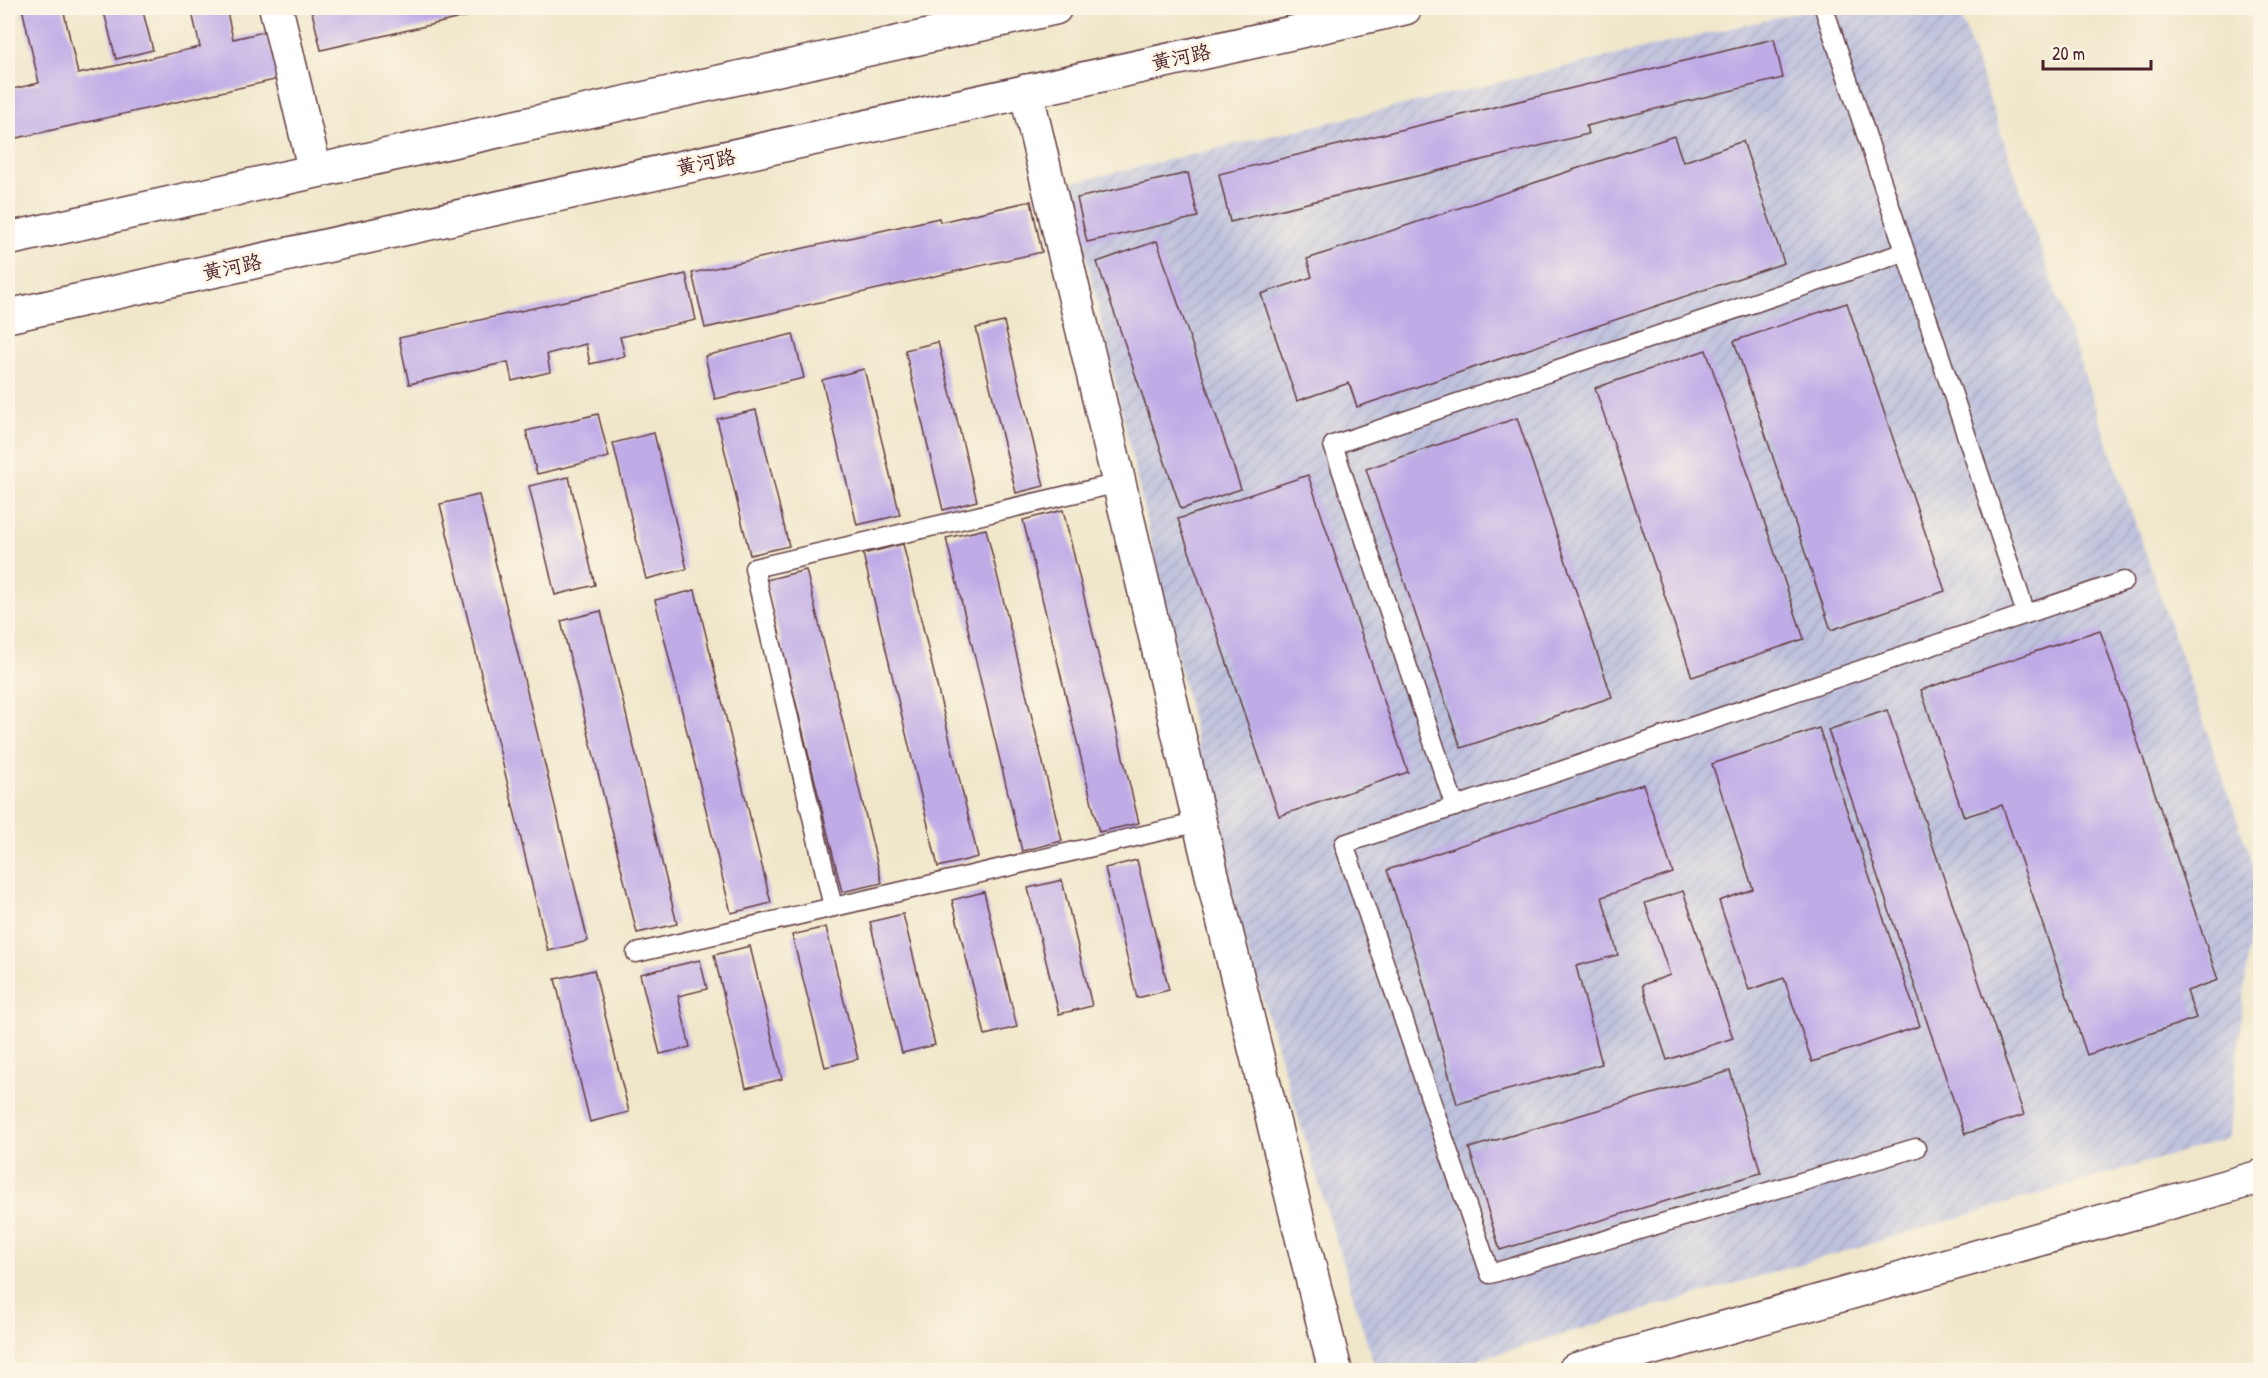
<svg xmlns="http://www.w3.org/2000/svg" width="2268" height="1378" font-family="'Patrick Hand','LXGW WenKai TC',sans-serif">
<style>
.industrial{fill:url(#industrial-furrows)}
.building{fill:#bface7}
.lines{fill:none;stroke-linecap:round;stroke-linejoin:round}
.service-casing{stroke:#633d43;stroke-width:21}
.minor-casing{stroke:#633d43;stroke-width:36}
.tertiary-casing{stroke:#633d43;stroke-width:36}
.primary-casing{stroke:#633d43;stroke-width:36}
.service{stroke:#fff;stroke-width:18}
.minor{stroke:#fff;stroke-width:33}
.tertiary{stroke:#fff;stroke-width:33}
.primary{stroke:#fff;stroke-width:33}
.labels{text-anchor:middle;stroke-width:6;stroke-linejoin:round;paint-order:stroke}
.street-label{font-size:20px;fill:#4a1f2b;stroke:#fcf5e5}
</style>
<defs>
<pattern id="industrial-furrows" width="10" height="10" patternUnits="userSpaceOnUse" patternTransform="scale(1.5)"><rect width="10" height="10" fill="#bfc2dd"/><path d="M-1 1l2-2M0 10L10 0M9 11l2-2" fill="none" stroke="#a6a6be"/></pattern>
</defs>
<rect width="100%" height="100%" fill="#fcf5e5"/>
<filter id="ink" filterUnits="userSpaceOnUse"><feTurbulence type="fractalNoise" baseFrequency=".0167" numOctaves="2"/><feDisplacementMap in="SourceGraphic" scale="12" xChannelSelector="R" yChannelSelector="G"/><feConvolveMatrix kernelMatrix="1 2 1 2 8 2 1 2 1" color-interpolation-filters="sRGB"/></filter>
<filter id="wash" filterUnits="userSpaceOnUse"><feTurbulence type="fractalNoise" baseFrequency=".008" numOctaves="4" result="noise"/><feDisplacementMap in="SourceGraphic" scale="24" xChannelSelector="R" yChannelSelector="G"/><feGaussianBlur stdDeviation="1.35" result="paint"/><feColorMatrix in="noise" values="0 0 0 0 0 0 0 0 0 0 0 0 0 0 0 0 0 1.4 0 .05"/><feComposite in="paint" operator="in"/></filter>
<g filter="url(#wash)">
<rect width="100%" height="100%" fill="#f0e7ca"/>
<path class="industrial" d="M1817,8H1958L2256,874L2229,1138L1442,1370H1392L1374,1365L1234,906L1070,183Z"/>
<g id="blocks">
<g class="building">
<path d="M22,8H63L78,74L200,47L191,8H226L233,39L268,31L279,79L8,140V90L39,83Z"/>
<path d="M103,8H142L153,50L116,59Z"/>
<path d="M311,8H504L321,50Z"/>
<path d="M1774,39L1783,78L1586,126L1588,134L1230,222L1219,174Z"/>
<path d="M1674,136L1683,162L1743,141L1784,263L1357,407L1349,383L1297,401L1261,294L1312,277L1307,259Z"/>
<path d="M1188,173L1198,217L1087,242L1077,198Z"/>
<path d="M1031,201L1042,252L705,328L692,273L939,218L940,222Z"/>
<path d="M1157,241L1241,489L1181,509L1097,262Z"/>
<path d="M686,274L696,320L620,337L625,356L590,364L586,344L547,354L550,372L512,381L508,362L409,384L399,338Z"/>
<path d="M1847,303L1945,591L1831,630L1734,341Z"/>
<path d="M1004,322L1044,486L1016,493L976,328Z"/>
<path d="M793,334L804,378L715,399L705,356Z"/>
<path d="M938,342L977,501L943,510L905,350Z"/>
<path d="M1706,350L1804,639L1692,677L1595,388Z"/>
<path d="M864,369L900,515L857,525L822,380Z"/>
<path d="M756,410L789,546L750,555L717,419Z"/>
<path d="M598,414L609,457L537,474L526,431Z"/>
<path d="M1517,418L1612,697L1461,748L1366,469Z"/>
<path d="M654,433L687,569L646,579L613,443Z"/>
<path d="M1308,475L1408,772L1279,816L1178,519Z"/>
<path d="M569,477L595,585L555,595L529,486Z"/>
<path d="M479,495L588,941L548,951L440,504Z"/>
<path d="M1063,510L1139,823L1099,832L1023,520Z"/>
<path d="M986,529L1062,841L1022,851L946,538Z"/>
<path d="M903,544L978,857L938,867L863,554Z"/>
<path d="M806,570L882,883L842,892L766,580Z"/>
<path d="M695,590L771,903L731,913L655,600Z"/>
<path d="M601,611L677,924L637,933L561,621Z"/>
<path d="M2100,630L2218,980L2187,991L2196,1018L2087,1055L2002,805L1964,817L1921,690Z"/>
<path d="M1887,710L2024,1115L1965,1134L1828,730Z"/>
<path d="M1819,728L1920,1026L1812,1062L1784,978L1749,990L1719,901L1753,889L1712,764Z"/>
<path d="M1643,784L1673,873L1602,897L1618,955L1576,966L1602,1064L1457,1104L1417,960L1387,870Z"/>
<path d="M1137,860L1169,990L1137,998L1105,868Z"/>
<path d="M1062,880L1092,1006L1059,1014L1028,888Z"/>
<path d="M1683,891L1733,1038L1667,1060L1642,985L1670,975L1645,903Z"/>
<path d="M984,892L1017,1027L985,1035L952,900Z"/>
<path d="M903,914L935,1045L902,1053L870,922Z"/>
<path d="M826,927L858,1059L825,1067L792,935Z"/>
<path d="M750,946L782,1079L746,1088L714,955Z"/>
<path d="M700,960L707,989L678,996L690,1047L660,1054L640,974Z"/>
<path d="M594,970L629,1112L590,1122L555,979Z"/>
<path d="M1730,1071L1761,1173L1500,1250L1469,1148Z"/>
</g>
</g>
</g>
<g filter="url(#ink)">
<use href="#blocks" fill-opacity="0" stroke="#633d43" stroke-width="1.5"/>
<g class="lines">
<defs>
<g id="service">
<path d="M1824,8L2026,614"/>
<path d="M1455,807L1333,445L1905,252"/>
<path d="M833,907L754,568L1119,483"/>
<path d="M636,953L1200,822"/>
<path d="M1916,1148L1490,1274L1344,844L2124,581"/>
</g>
<g id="minor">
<path d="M276,8L315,171"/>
<path d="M1026,91L1213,879L1335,1370"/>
</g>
<path id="tertiary" d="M1575,1370L2260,1177"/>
<g id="primary">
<path d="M8,239L1055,8"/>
<path d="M8,316L1405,8"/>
</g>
</defs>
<use href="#service" class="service-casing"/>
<use href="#minor" class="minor-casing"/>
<use href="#tertiary" class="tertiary-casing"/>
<use href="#primary" class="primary-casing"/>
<use href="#service" class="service"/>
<use href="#minor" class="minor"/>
<use href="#tertiary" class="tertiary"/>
<use href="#primary" class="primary"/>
</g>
</g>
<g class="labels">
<g class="street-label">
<text transform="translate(1181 57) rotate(-12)" y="7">黄河路</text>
<text transform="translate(706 162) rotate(-12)" y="7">黄河路</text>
<text transform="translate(232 267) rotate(-12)" y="7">黄河路</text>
</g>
</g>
<rect width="2268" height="1378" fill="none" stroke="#fcf5e5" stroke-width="30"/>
<path d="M2043 60v9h108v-9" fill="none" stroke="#4a1f2b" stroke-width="3"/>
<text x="2052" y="60" font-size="18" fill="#4a1f2b" stroke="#fcf5e5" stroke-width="4.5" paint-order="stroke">20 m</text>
</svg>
